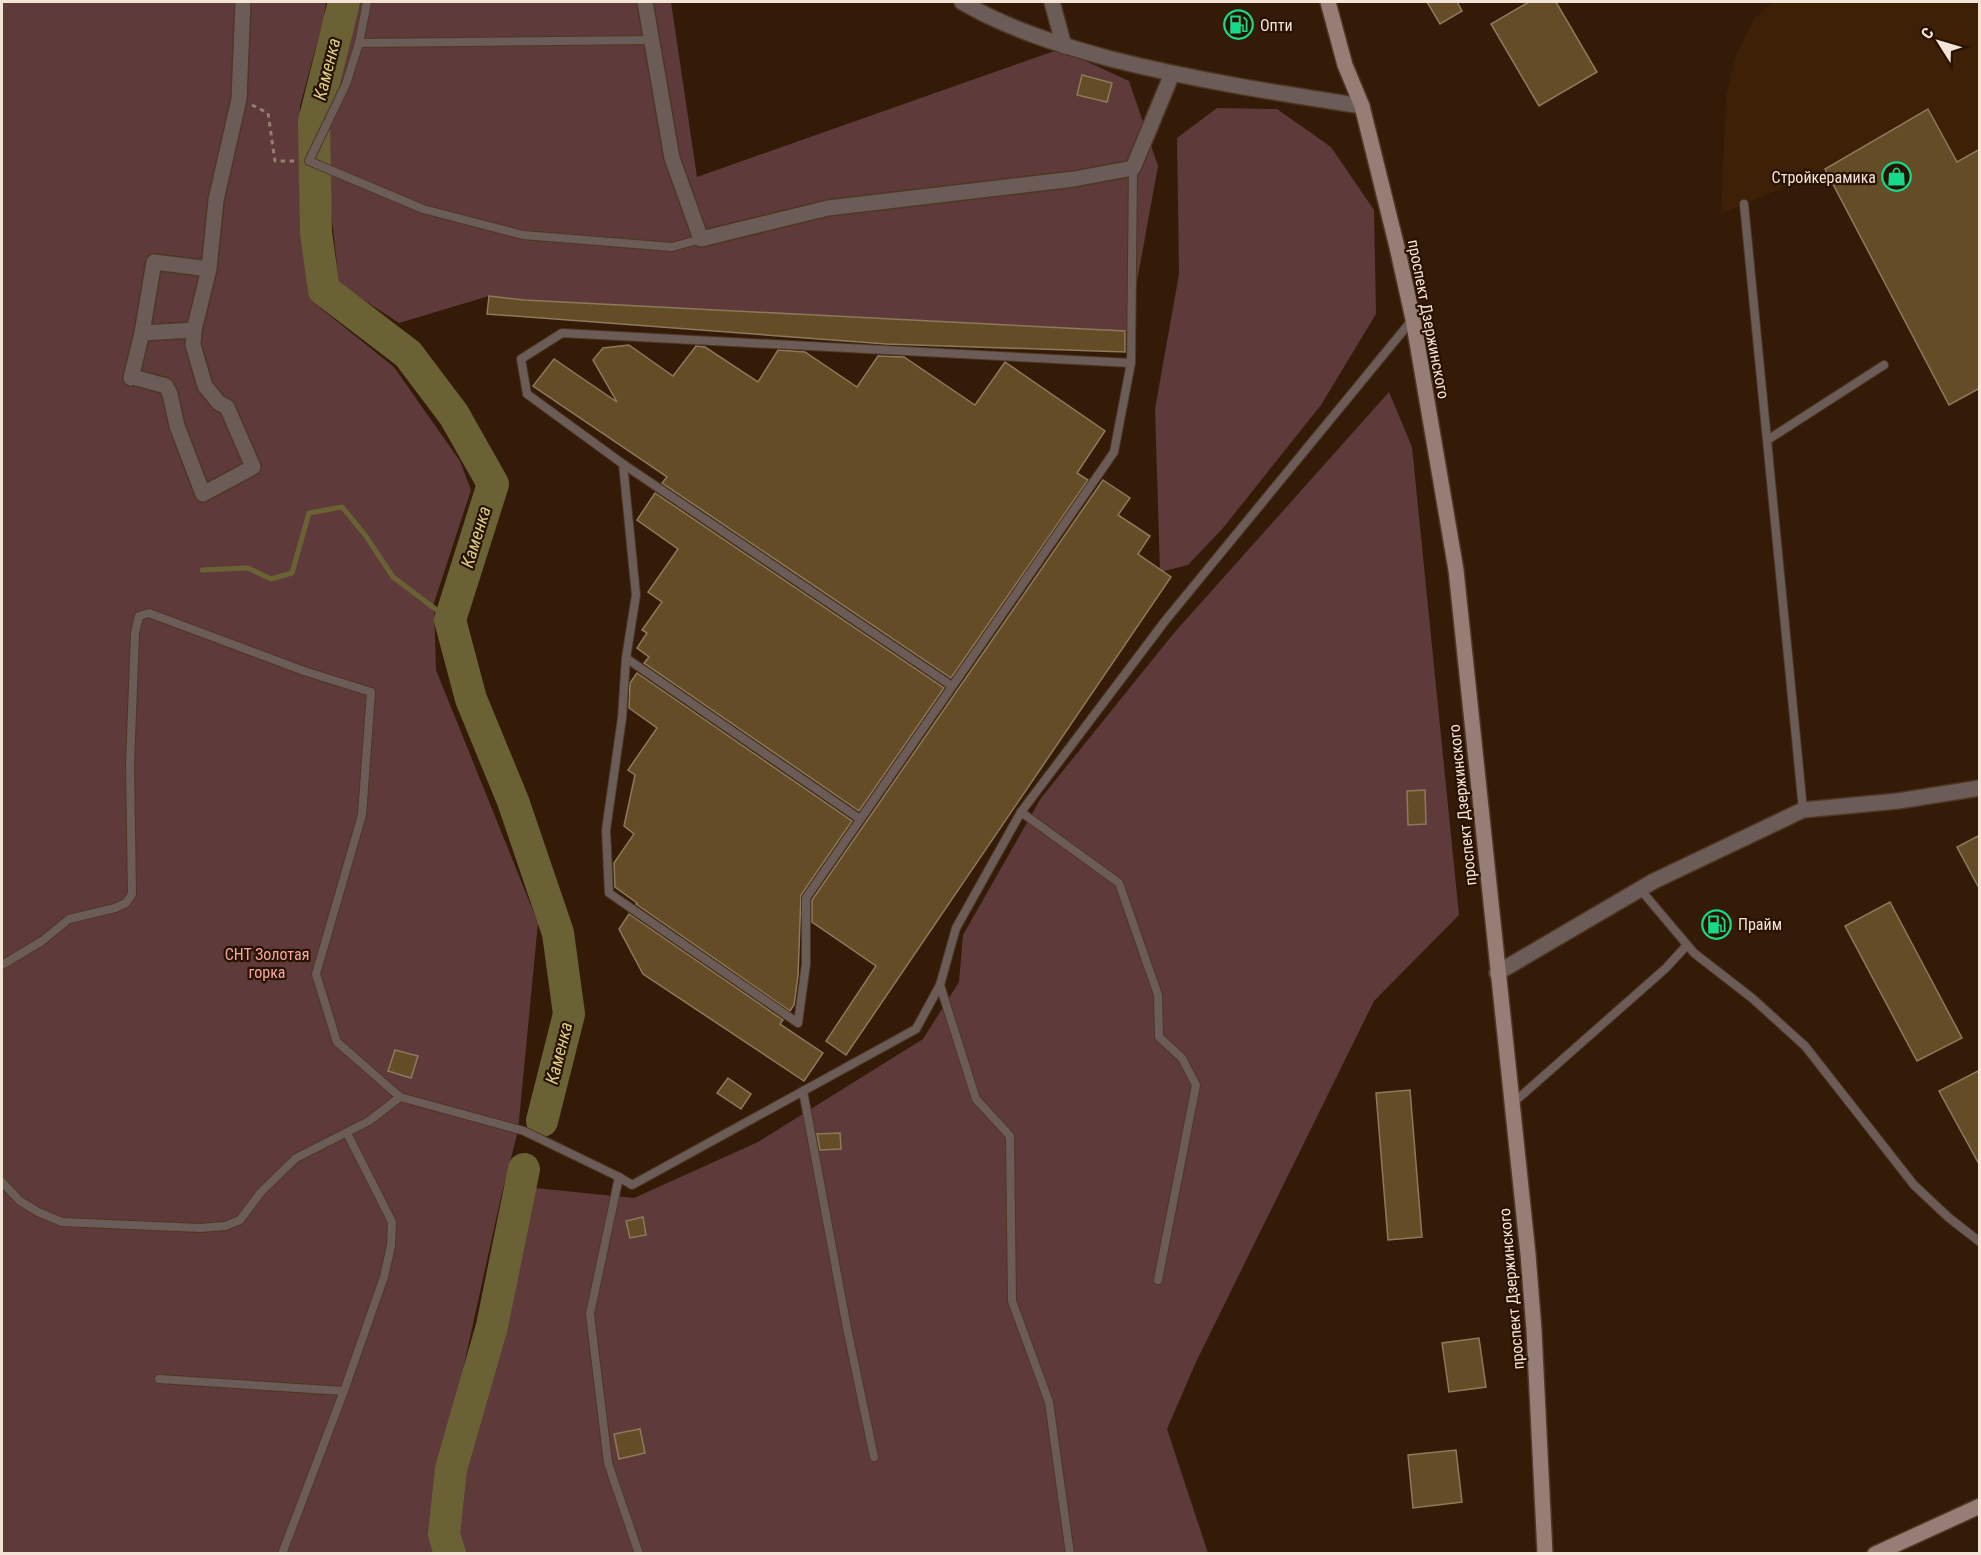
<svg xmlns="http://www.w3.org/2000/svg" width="1981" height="1555" font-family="'Roboto Condensed',sans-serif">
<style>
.built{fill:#3d2005}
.green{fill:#5e3a3a}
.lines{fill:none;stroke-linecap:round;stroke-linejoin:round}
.stream{stroke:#6a6235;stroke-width:5}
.river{stroke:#6a6235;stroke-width:32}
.building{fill:#644d26;stroke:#8d7a5c;stroke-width:1.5}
.lane-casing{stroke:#4e3724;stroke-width:10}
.street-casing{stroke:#4e3724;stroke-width:18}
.secondary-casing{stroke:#4e3724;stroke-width:18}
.path{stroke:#94806f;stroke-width:3;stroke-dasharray:4.5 4.5;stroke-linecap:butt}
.lane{stroke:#6c5c57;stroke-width:8}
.street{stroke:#6c5c57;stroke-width:15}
.secondary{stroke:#967d75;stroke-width:15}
.labels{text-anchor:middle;stroke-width:4.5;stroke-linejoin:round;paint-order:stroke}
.poi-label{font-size:16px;fill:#f4e4d7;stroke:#291200;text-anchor:start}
.street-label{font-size:16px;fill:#f4e4d7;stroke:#291200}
.park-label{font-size:16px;fill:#f5a6a5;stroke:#291200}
.water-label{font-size:18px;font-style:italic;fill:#d9cc83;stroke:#291200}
</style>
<rect width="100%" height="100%" fill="#331b07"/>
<path class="built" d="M1772,2H1979V388L1949,405L1825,170L1721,214L1726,96L1737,52L1754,19Z"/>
<g class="green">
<path d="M2,2H326L324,17L300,106V199L313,302L394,367L460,461L471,490L434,603L436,670L538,923L518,1131L501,1197L430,1519L434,1553L2,1554Z"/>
<path d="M361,2H671L697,177L1060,49L1129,81L1158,166L1128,331L524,300L489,296L399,323L339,284L326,165L330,100Z"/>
<path d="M1217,108L1277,109L1331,147L1374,210L1376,314L1321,405L1223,528L1188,565L1160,572L1155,409L1179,274L1177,138Z"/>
<path d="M1389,392L1412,447L1459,915L1374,1001L1196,1362L1167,1429L1208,1553L458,1554L452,1528L461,1465L501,1330L535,1188L634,1198L758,1142L923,1039L959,982L963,935L1041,798L1174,633Z"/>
</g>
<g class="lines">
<path class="stream" d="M202,570L248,568L271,579L292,573L309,513L342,507L366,536L393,577L450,620"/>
<g class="river">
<path d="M344,2L314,122L316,233L324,290L408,354L454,415L493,484L450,620L471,699L513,801L558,933L569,1014L542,1121"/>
<path d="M450,1554L444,1534L451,1469L492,1326L524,1169"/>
</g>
</g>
<g class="building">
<path d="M1427,2H1457L1462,11L1440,24Z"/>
<path d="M1529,2H1556L1597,72L1539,106L1491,24Z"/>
<path d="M1082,75L1112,83L1107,102L1077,95Z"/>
<path d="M1928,109L1957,162L1980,149V388L1949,405L1825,169Z"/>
<path d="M489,296L524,300L1125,331V352L886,344L487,314Z"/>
<path d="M629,345L673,376L696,346L705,347L758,382L778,350L805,352L857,387L878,356L904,357L975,405L1005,362L1105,431L1077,473L1088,480L951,678L662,483L667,477L533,386L554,359L617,402L593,360L603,348Z"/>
<path d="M1103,480L1130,498L1118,515L1150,536L1138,554L1171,577L846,1055L826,1041L876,966L812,922V900Z"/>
<path d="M655,493L944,688L859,811L644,663L649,657L637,648L647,633L642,630L662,602L648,592L678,549L637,520Z"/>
<path d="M637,673L852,821L801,895L798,976L794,1005L790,1011L636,904L637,903L615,887L614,863L634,834L624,826L635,775L628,770L657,728L629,708L630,683Z"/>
<path d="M1425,790L1426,824L1408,825L1407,791Z"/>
<path d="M1980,835V890L1957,847Z"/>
<path d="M1890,902L1962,1038L1917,1061L1845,926Z"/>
<path d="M629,914L783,1020L780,1024L823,1053L804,1081L643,974L619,929Z"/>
<path d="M395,1050L418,1056L411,1078L388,1071Z"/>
<path d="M1980,1070V1166L1939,1091Z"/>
<path d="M728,1078L751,1094L741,1109L717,1093Z"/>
<path d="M1410,1090L1422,1237L1388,1240L1376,1093Z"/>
<path d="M840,1133L841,1149L820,1150L817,1134Z"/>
<path d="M643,1217L646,1235L630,1238L626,1221Z"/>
<path d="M1479,1338L1486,1387L1449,1392L1442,1343Z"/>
<path d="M640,1429L645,1453L619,1459L614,1434Z"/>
<path d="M1456,1450L1462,1502L1413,1508L1408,1455Z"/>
</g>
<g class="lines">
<defs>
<g id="lane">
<path d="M367,2L359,43L346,84L309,161L423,209L523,235L672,247L701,239"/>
<path d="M359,43L652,40"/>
<path d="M1744,204L1803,810"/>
<path d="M562,333L1131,363L1114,452L806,898V964L798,1023L609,893L606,830L622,718L626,658L636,595L623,464L527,394L521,359Z"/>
<path d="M1131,363L1133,168"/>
<path d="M1769,439L1884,365"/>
<path d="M623,464L952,686"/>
<path d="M626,658L860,819"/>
<path d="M1021,812L1119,883L1158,995L1159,1037L1182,1058L1196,1085L1158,1280"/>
<path d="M1640,889L1694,953L1752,998L1805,1046L1914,1185L1948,1217L1980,1242"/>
<path d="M2,965L42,941L69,919L115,908L126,903L132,894L130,765L135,633L139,616L149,613L304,671L371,692L362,815L316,974L337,1042L400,1097L524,1131L619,1177L632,1185L916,1029L940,985L956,928L1021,812L1165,621L1412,320"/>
<path d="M940,985L976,1099L1010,1136L1012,1301L1049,1402L1070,1554"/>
<path d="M803,1091L847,1328L874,1457"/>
<path d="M1513,1103L1666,968L1687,945"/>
<path d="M619,1177L590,1314L608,1463L639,1554"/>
<path d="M2,1182L20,1201L38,1212L62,1222L200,1228L225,1226L240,1220L261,1192L296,1158L369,1121L400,1097"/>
<path d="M159,1379L344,1391"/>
<path d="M282,1554L344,1391L384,1277L391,1246L392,1222L347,1133"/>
</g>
<g id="street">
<path d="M645,2L672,158L701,239L828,208L1074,179L1133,168L1172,74"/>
<path d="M962,2C1008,29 1060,45 1111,59C1194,80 1277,93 1362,106"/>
<path d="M1052,2L1064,46"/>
<path d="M209,269L154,262L142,333L131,378L133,377L166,386L170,394L177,426L203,494L253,467L227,407L219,403L205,386L193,345L194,330L209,269L216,200L239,99L243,2"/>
<path d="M142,333L194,330"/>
<path d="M1497,973L1654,881L1803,810L1898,801L1980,788"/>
</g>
<g id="secondary">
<path d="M1328,2L1345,65L1362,106L1397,247L1413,319L1456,570L1528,1254L1534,1330L1545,1554"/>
<path d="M1875,1554L1980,1506"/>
</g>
</defs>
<use href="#lane" class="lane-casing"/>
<use href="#street" class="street-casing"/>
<use href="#secondary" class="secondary-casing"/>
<path class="path" d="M252,105L268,113L275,161H298"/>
<use href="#lane" class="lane"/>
<use href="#street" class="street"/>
<use href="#secondary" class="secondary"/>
</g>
<defs>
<symbol id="fuel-ring" viewBox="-11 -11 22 22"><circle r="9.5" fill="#291200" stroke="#16d989" stroke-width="1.5"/><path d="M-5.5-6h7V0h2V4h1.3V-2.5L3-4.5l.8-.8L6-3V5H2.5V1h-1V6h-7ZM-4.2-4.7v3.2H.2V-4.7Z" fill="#16d989"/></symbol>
<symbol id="shop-ring" viewBox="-11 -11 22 22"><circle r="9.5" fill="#291200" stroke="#16d989" stroke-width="1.5"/><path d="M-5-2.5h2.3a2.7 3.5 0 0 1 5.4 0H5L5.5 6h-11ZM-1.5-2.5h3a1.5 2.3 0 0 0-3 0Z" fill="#16d989"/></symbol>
</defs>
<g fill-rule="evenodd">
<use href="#fuel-ring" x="1222" y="8" width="33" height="33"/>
<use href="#shop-ring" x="1880" y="160" width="33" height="33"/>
<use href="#fuel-ring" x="1700" y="908" width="33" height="33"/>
</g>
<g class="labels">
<g class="poi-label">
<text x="1260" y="31">Опти</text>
<text x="1876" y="183" text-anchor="end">Стройкерамика</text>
<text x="1738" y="930">Прайм</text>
</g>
<g class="street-label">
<text transform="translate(1429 319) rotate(79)" y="6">проспект Дзержинского</text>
<text transform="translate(1462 805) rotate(-96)" y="6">проспект Дзержинского</text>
<text transform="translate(1511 1289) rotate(-95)" y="6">проспект Дзержинского</text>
</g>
<g class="park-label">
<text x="267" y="960">СНТ Золотая<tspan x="267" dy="18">горка</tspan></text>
</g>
<g class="water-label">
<text transform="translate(327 69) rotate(-76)" y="6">Каменка</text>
<text transform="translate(476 537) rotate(-73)" y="6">Каменка</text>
<text transform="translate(559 1053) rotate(-76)" y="6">Каменка</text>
</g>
</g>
<rect width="1981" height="1555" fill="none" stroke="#f4e4d7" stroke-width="6"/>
<g transform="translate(1939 42) rotate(307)" stroke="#291200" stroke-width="4.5" paint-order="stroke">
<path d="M0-4.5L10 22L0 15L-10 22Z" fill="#f4e4d7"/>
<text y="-9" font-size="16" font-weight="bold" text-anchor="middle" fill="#f4e4d7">С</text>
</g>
</svg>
